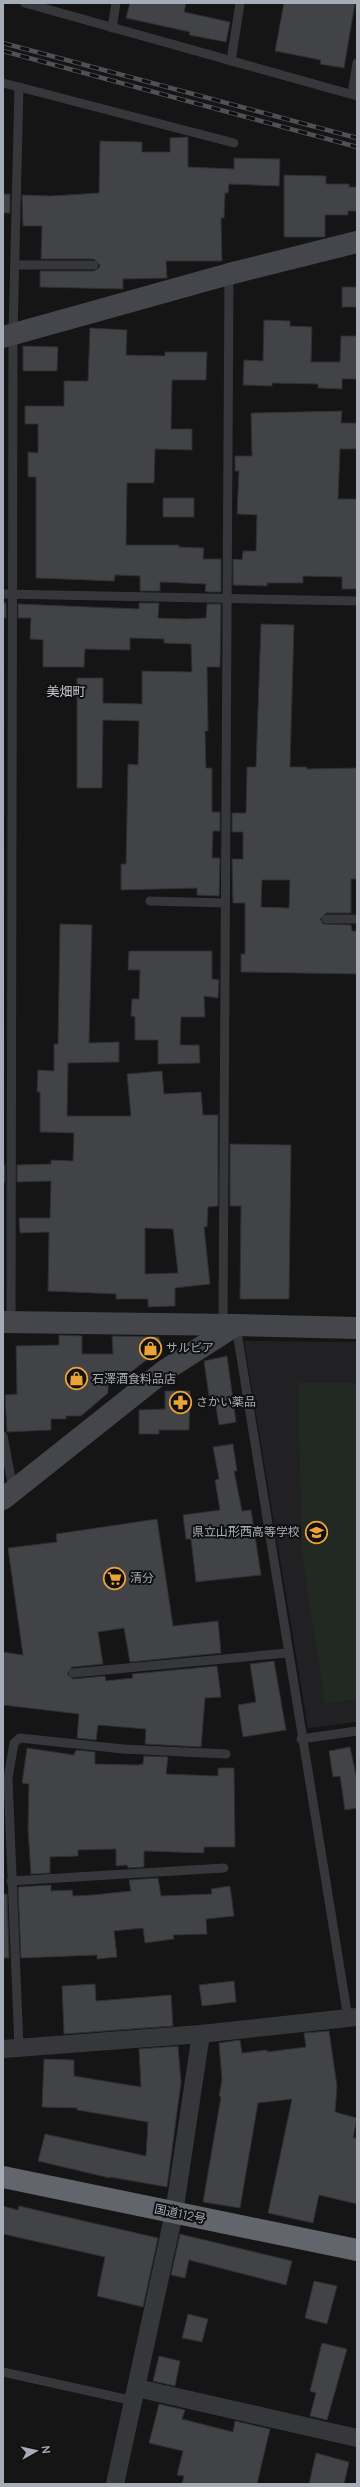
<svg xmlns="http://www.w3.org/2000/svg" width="360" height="2487" font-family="Manrope,'Noto Sans JP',sans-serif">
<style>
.built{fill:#212123}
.green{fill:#212922}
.building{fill:#414346;stroke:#2f2f32;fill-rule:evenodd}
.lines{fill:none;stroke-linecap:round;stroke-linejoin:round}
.lane{stroke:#36373b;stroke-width:9}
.street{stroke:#36373b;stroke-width:18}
.secondary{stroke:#44464b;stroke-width:22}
.highway{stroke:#62656c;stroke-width:22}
.rail-casing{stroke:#4f5156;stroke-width:4.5}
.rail{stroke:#101011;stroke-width:3;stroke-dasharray:9;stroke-linecap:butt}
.labels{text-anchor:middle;stroke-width:4;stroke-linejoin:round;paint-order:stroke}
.poi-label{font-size:12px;fill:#a7adb6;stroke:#101011;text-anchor:start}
.street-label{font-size:12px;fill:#a7adb6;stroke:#101011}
.neighbourhood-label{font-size:13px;fill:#c8cbd2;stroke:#101011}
</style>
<rect width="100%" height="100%" fill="#151516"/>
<path class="built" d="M244,1341L357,1342V1722L308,1728Z"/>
<path class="green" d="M298,1383H357V1699L325,1703L302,1555Z"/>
<g class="building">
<path d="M130,3H186L184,12L230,22L226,42L189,35L190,32L126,18Z"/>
<path d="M284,3H355L344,68L320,64L321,60L275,51Z"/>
<path d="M188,137V167L234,169V158L280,159L279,186L229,184L228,193H225L224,218H221L222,261H166L167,278L123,279V289L40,287V271H94L99,268L100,265L94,259H41L42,226H23L22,195L51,196L99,193L100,141L142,142V152H170V138Z"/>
<path d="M284,175L326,176V184H349V187H357V211H348V215H325V237H284Z"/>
<rect x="3" y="194" width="7" height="19"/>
<rect x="342" y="287" width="15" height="20"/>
<path d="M264,320L290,321V326L312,327L311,362H340L341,336H357V379H342V389L318,388V384L272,383V386L243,385L244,360L263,361Z"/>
<path d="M90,328L127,330L126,355L165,356V352H207L206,380H172L171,429H192V450L155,449L154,483H127L126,545H179V547L204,548L203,559H221V592H208L205,591L206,584L160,582V591H140V576L115,575L114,581L36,578V477H28V452L38,453V424H25V406H64V381H88Z"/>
<path d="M23,346L58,347L57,371H23Z"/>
<path d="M342,411L341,423H357V449H340L338,499H357V589H342V577L303,576V583H267V586L233,585V559L242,560L243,551H256L257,515L237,514L239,471H235V456H252L251,413Z"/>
<rect x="163" y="498" width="31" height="19"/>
<rect x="3" y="603" width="3" height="15"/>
<path d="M139,603H159L158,618L186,619L206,618L207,604H221L220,667H207L208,731H205L206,768H212V812H220V831H213L212,858H220L219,896L197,895V888L121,890V864H126L128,764L138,765L139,721L103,720L102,788H77V678H103V703L142,704V671L192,672L191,644L164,643V639L130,638V650L85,649L84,667H43V640L30,639L31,618H18V604L139,609Z"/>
<path d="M261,624L294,625L290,767H307V769L357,768V879H351V913H326L320,919L323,924L351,925L352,931H357V974L241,972V954H245V903H233L232,859H243V832H232V813H246L247,767H256ZM262,880H290L289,908L261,907Z"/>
<path d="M60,924L92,925L89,1043L119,1042V1062L68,1063L67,1116H131L127,1074L162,1071L164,1094L201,1092L203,1115H218V1206L208,1207L207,1227H204L210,1284L175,1288V1306L148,1307V1299H116V1294L48,1291L49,1232L20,1233L19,1218H50L51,1181L17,1182V1165L51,1164V1160L73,1161L74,1133L40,1132V1092H37L38,1070L54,1071V1044H58ZM145,1228L173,1229L178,1273L145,1274Z"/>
<path d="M129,951H212V979L219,980L218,998L204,996L205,1017H181L180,1045H199L200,1063L158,1064V1040H135V1017L131,1016L132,999H139L140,970H128Z"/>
<path d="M230,1144L291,1145L289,1299H240L241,1206H230Z"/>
<rect x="3" y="1165" width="2" height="17"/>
<path d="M59,1335L82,1336V1354H113L112,1336L159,1337L162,1348L131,1372H108V1393L81,1416H66V1419H51V1430L7,1432L5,1395L17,1394L16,1346L59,1345Z"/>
<path d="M227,1356L236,1422L219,1425L214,1395L209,1396L204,1361Z"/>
<path d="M165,1391H190L189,1430H159V1434H139V1410L165,1409Z"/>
<path d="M233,1444L237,1471H234L242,1511L251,1510L261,1575L196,1582L191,1539H186L183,1515L220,1510L215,1480L219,1479L213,1447Z"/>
<path d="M157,1519L173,1626L218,1621L221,1653L130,1662L124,1628L98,1632L103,1664L72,1667L67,1674L73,1679L105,1676L106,1681L133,1678L132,1674L217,1666L221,1697L205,1698L201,1747L145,1744L146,1729L98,1725L96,1740L77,1738L79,1714L3,1705V1652L23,1655L8,1548L57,1542L56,1534Z"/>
<path d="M274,1661L286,1730L243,1737L238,1705L256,1702L250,1664Z"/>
<path d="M350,1747L357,1780V1808L345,1810L340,1776L333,1777L329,1751Z"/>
<path d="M27,1748L74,1755L76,1750L95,1752V1764L138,1765L143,1764L144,1756L168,1757L166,1774L218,1776V1768H234L235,1847H204V1853L144,1851V1867L128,1868L127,1865L116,1866V1849L78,1850V1856L50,1857V1873L31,1874L28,1829L29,1784L22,1783Z"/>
<path d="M158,1878L161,1896L212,1894L211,1889L230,1886L234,1916L206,1919L207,1934L173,1935L174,1939L145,1943L143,1928L114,1931L117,1957L97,1959V1955L21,1958L18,1887L51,1885V1891L72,1890L73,1896L93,1895L131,1891L129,1880Z"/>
<path d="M3,1894H7L9,1958H3Z"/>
<path d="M234,1981L236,2002L202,2006L199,1985Z"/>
<path d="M95,1984L96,2001L171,1995L173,2026L64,2034L62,1986Z"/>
<path d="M329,2031L337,2086L335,2112L357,2118L353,2138H357V2204L319,2195L313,2223L268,2213L292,2099L258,2103L240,2208L203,2202L221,2097L219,2096L222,2080L219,2043L240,2040L242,2053L267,2050V2052L306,2047L304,2033Z"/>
<path d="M178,2046L181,2082L167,2187L110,2177V2178L38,2161L45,2134L146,2156L148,2122L77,2110V2108L42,2107L44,2059L74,2060V2076L141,2087L139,2049Z"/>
<path d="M3,2206L18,2210L19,2206L158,2238L143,2307L97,2296L105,2257L3,2234Z"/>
<path d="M180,2234L292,2261L286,2285L189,2260L185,2278L171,2275Z"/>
<path d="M314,2281L337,2286L327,2324L305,2318Z"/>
<path d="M188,2314L208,2319L202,2342L182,2338Z"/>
<path d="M322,2343L347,2349L327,2420L310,2416L316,2393L310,2391Z"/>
<path d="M159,2356L180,2361L175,2386L153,2381Z"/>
<path d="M159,2404L185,2410L182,2419L233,2432L235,2421L270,2429L257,2484H182L184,2476L177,2475L183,2451L149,2443Z"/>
<path d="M316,2453L349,2462L344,2484H309Z"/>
</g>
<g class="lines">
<g class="lane">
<path d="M25,3L357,96"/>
<path d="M112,28L116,3"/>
<path d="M231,61L240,3"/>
<path d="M3,83L19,87L13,334L11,1322"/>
<path d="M19,87L234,143"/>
<path d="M352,94L357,63"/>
<path d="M15,265H94"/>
<path d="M3,594L357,601"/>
<path d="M150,901L225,903"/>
<path d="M326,919H357"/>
<path d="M223,1324L229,274"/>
<path d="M236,1326L348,2018"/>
<path d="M3,1436L13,1489"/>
<path d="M73,1673L287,1653"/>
<path d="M301,1739L357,1731"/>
<path d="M11,1881L224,1868"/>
<path d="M19,2047L8,1778L14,1743L20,1738L123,1749L226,1754"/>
<path d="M3,2372L134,2401"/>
</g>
<g class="street">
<path d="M3,2049L201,2034L357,2017"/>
<path d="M137,2388L357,2438"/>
<path d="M115,2484L174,2213L201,2034"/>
</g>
<g class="secondary">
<path d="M3,337L229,274L357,242"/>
<path d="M3,1322L236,1325"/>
<path d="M3,1499L164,1371L236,1325L357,1328"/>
</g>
<path class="highway" d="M3,2177L357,2250"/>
<defs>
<g id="rail">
<path d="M3,43L357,138"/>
<path d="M3,51L357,147"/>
</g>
</defs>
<use href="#rail" class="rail-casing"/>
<use href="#rail" class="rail"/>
</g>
<defs>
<symbol id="shop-ring" viewBox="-11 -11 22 22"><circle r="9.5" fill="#101011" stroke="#eba338" stroke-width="1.5"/><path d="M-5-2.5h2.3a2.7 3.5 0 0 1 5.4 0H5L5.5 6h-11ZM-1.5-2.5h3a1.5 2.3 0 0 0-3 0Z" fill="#eba338"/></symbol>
<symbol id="pharmacy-ring" viewBox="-11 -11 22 22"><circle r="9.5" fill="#101011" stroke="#eba338" stroke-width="1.5"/><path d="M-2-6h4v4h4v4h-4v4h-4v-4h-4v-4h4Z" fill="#eba338"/></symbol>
<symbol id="school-ring" viewBox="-11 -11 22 22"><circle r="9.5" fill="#101011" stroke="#eba338" stroke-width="1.5"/><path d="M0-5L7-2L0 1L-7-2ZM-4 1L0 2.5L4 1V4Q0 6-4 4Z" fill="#eba338"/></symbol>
<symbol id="supermarket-ring" viewBox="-11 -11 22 22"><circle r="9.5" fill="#101011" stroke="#eba338" stroke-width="1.5"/><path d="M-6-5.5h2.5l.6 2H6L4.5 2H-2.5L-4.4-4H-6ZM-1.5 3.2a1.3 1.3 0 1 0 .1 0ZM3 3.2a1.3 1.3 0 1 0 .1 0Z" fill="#eba338"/></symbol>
</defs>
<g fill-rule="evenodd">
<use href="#shop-ring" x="138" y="1336" width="25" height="25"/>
<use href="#shop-ring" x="64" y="1366" width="25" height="25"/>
<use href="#pharmacy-ring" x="168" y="1390" width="25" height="25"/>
<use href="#school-ring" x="304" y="1520" width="25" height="25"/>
<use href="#supermarket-ring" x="102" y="1566" width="25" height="25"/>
</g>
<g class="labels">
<g class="poi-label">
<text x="166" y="1352">サルビア</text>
<text x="92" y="1383">石澤酒食料品店</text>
<text x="196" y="1406">さかい薬品</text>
<text x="300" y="1536" text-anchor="end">県立山形西高等学校</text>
<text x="130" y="1582">清分</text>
</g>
<g class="street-label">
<text transform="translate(180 2214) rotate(12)" y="4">国道112号</text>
</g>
<g class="neighbourhood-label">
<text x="66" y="696">美畑町</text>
</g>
</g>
<rect width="360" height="2487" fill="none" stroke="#a7adb6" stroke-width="8"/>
<g transform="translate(36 2451) rotate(82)" stroke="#101011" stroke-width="3" paint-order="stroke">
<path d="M0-3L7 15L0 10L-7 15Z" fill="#a7adb6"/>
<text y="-6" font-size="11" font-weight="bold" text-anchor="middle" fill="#a7adb6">N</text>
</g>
</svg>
